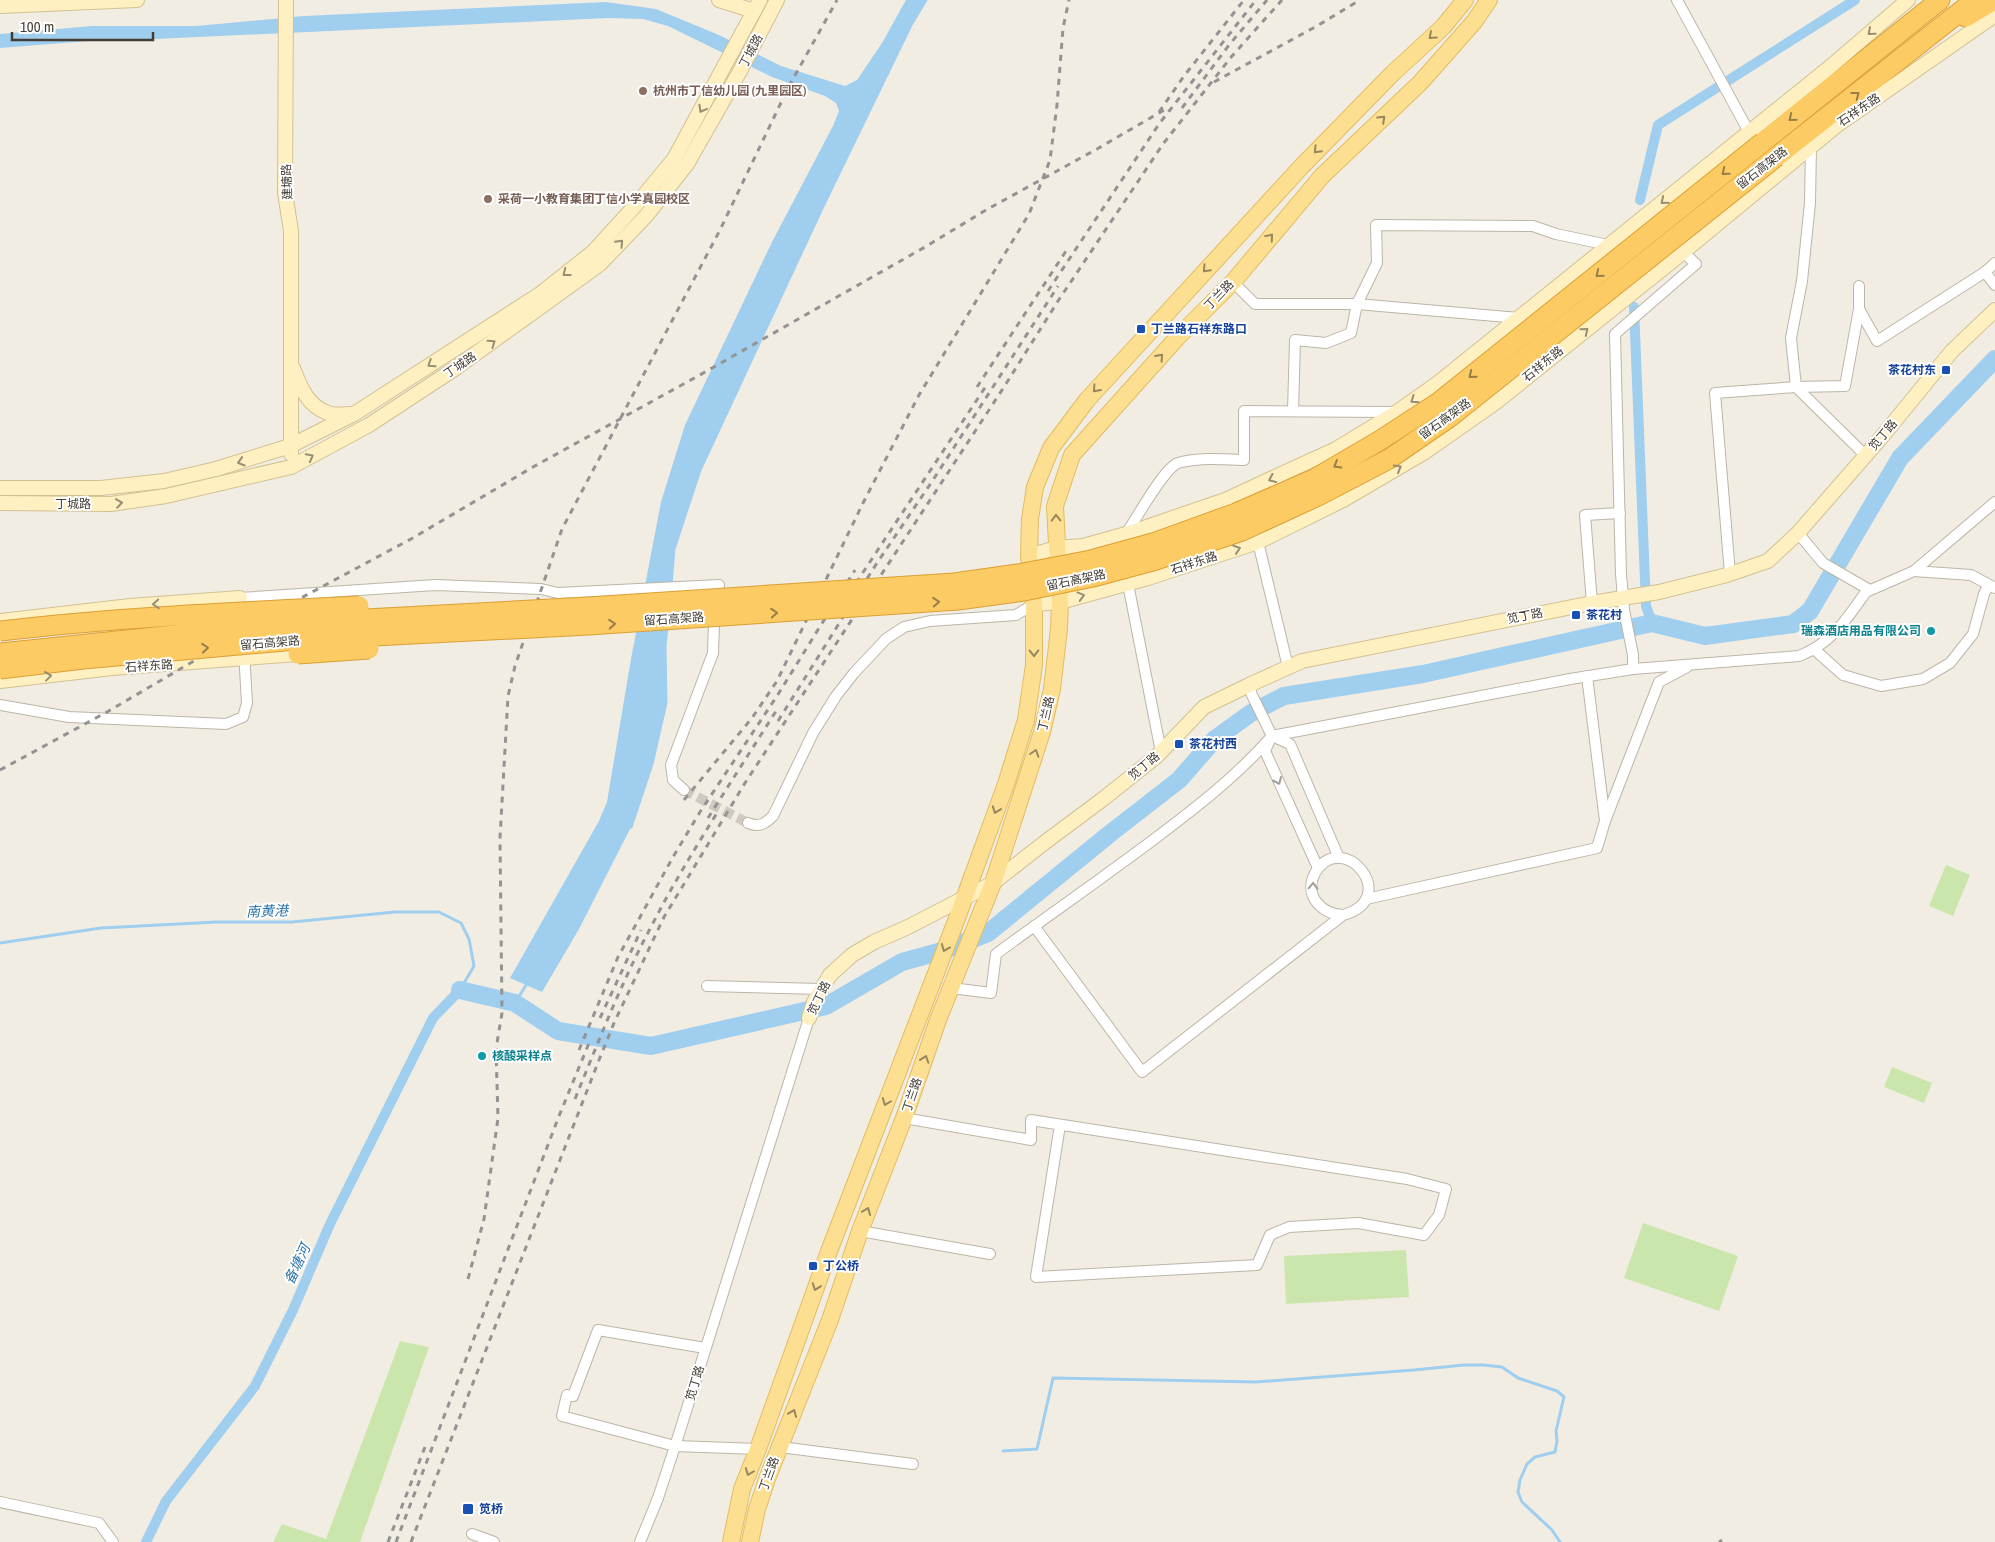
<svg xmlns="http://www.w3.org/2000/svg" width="1995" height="1542" font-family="'Archivo Narrow','Noto Sans SC',sans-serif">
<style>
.green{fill:#cbe6ac}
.water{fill:#9fceef}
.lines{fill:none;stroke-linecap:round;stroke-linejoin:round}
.stream{stroke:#9fceef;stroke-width:3}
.canal{stroke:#9fceef;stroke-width:10}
.river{stroke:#9fceef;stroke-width:18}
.street-tunnel{stroke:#cfcac0;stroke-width:10;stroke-dasharray:10 5;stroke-linecap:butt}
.street-casing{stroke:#bdb5a6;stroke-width:12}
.secondary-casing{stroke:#d2c193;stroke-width:16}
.primary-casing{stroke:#e2bc61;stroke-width:18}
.highway-casing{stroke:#db9f33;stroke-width:21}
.street{stroke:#fff;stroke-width:10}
.secondary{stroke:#fef0c1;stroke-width:14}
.primary{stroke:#fddf91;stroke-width:16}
.highway{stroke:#fccb63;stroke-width:19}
.rail{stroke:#939393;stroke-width:3;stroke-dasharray:6 6;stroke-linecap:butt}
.highway-bridge-casing{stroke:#db9f33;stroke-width:21;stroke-linecap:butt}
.highway-bridge{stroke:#fccb63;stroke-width:19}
.oneway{stroke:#978e73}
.oneway2{stroke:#97865e}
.oneway3{stroke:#967d49}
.oneway4{stroke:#a19e9a}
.education-dot{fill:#8d6e63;stroke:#fff;stroke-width:2}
.transit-dot{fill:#1a4fb4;stroke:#fff;stroke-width:2}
.culture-dot{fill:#0f9aa8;stroke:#fff;stroke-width:2}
.labels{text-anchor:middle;stroke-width:4;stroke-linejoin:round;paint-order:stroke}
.street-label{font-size:12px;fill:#433d34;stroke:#fff}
.education-label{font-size:12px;font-weight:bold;fill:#785e54;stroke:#fff;text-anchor:start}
.transit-label{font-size:12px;font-weight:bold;fill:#164399;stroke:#fff;text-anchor:start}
.culture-label{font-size:12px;font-weight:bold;fill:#0d838f;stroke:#fff;text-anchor:end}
.water-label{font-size:14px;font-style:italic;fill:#2e77ad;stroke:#fff}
</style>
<rect width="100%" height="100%" fill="#f2ede3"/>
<g class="green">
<path d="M1946,865L1970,875L1953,916L1929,906Z"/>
<path d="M1892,1067L1932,1083L1924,1103L1884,1087Z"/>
<path d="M1643,1223L1738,1256L1719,1311L1624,1278Z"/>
<path d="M1406,1250L1409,1297L1286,1304L1284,1256Z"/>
<path d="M400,1341L429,1347L360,1542H273L282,1524L326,1539Z"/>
</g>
<path class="water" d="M906,0H926L911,25L824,204L700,470L674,549L665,646L666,703L652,764L630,829L579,929L542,992L510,978L599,821L607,802L631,659L661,502L685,425L772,242L833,126L839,111L836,103L825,96L772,77L668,26L643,19L608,18L156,39H114L0,48V34L92,26H196L304,16L606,2L656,9L719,35L781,66L845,86L857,80L882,43Z"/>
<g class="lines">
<g class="stream">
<path d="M671,585L674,549L700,470L824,204L911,25L926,0"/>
<path d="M631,827L652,764L666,703L665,646L667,626"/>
<path d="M0,943L101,928L217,922H292L395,912H439L461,923L469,939L474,966L460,990"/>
<path d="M515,1003L528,982"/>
<path d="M1003,1451L1037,1449L1053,1378L1256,1382L1414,1370L1464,1365H1483L1502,1367L1518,1378L1557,1391L1564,1397L1556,1431L1557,1441L1555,1452L1535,1457L1527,1464L1520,1480L1518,1492L1522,1502L1552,1530L1560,1542"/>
</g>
<g class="canal">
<path d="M1640,200L1658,125L1855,0"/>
<path d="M1634,307L1646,606L1652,623"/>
<path d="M146,1542L166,1501L255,1386L293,1310L330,1224L433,1018L460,990"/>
</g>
<path class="river" d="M460,990L515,1003L558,1031L651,1046L826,1006L902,962L942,951L988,933L1112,832L1179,780L1215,739L1251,713L1284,696L1423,674L1652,623L1705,636L1793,624L1810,611L1900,458L1995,359"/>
<path class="street-tunnel" d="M684,790L748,823"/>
<defs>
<g id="street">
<path d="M1677,0L1749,132"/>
<path d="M1811,146L1810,203L1802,281L1791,338L1796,387L1866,456"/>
<path d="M1985,272L1995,263"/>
<path d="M1233,282L1255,304H1357L1519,318"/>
<path d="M1859,309L1877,341L1985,272L1995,285"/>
<path d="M1293,411L1295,340L1326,343L1351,333L1357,304L1377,263L1376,225L1533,226L1556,234L1608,245"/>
<path d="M1126,534C1136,519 1164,468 1178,463C1199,457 1223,459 1244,460V411L1396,412"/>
<path d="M1258,542L1288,667"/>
<path d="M1914,571L1971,575L1995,588"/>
<path d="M1730,574L1715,393L1796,387L1845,386L1859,309V286"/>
<path d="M1128,584L1161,752"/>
<path d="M1866,592L1914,571L1995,502"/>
<path d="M240,603V598L435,585L541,589L558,593L719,585L714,623L713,653L671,765L673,780L684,790"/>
<path d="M1592,603L1585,515L1620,513"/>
<path d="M1815,650L1843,675L1881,686L1923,679L1950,663L1973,634L1984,594L1988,586"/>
<path d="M1633,669V655L1624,610L1621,574L1615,334L1696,264L1683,252"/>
<path d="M1249,685L1252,695L1272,736L1290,744L1339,858"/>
<path d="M0,705L69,717L226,724L243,717L247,703L244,652"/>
<path d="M1269,742L1265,751L1318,868"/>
<path d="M1605,821L1659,682L1687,667"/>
<path d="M748,823C759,828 766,823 773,816L813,733L836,696L854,673L886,639L904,627L930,621L1016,615L1034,604"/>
<path d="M1366,899L1597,848L1605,821L1587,676"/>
<path d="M1034,926L1142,1072L1343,915C1403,898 1342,827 1315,873C1303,896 1322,914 1343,915"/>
<path d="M707,986L821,989"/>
<path d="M952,988L991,993L996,954C1049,915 1104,877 1157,837C1198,806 1238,775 1272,736L1570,679L1633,669L1799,656C1833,643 1848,617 1868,589L1823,563L1798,533"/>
<path d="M904,1118L1031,1140V1120L1407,1179L1446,1189L1439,1215L1424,1235L1358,1223L1289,1227L1270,1235L1257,1265L1036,1277L1060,1125"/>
<path d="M860,1231L990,1254"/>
<path d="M705,1348L598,1330L573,1396L567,1395L562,1416L675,1446L758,1449"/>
<path d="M780,1447L913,1464"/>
<path d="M0,1502L99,1523L113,1542"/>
<path d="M472,1534L494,1542"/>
<path d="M640,1542L658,1498L678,1437L809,1018"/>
</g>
<g id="secondary">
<path d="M286,0L285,193L291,231V454"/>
<path d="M719,0L754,11"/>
<path d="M0,6L137,0"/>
<path d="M293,368C300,386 307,406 328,413C335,416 345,414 352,414"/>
<path d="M0,488H101L164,481L216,469L290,446L354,414L540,294L593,252L635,206L674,159L760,0"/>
<path d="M0,503L111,504L166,496L291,467L369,425L453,370L600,264L646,216L687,164L740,71L777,0"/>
<path d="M1029,556L1056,548L1083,546L1126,534L1225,500L1336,449L1397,412L1438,383L1830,67L1908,0"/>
<path d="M1034,604L1060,602L1148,578L1258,542L1343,500L1425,452L1495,403L1676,258L1836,126L1995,15"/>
<path d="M0,621L130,606L240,598"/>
<path d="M0,681L112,668L298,654"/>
<path d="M809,1018L814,1002L830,975L852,955L874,942L908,927L993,883L1044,843L1103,799L1157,756L1204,707L1249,685L1302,661L1592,603L1659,592L1727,575L1768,561L1798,533L1880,439L1952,351L1995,310"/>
</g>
<g id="primary">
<path d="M731,1542L742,1489L758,1449L828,1254L956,921L1006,784L1026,720L1034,665V604L1029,556L1030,519L1035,487L1051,448L1087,400L1302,166L1393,73L1443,27L1465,0"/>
<path d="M750,1542L757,1509L767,1479L830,1320L860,1231L904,1118L938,1020L993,883L1042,732L1052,689L1059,629L1060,602L1055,506L1072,455L1177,338L1233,282L1322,176L1420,83L1474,22L1489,0"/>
</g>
<g id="highway">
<path d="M1966,17L1994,0"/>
<path d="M1763,142L1940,0"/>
<path d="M1776,157L1975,0"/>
</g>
</defs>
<use href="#street" class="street-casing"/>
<use href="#secondary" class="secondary-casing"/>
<use href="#primary" class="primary-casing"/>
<use href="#highway" class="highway-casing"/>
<use href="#street" class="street"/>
<use href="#secondary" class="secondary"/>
<use href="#primary" class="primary"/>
<use href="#highway" class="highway"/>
<g class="rail">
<path d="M1214,82L1317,26L1360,0"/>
<path d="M1182,108L1229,45L1267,0"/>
<path d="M1159,112L1184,76L1244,0"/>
<path d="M1048,291L1159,124L1256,0"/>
<path d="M977,387L1066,251"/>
<path d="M856,583L988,383"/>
<path d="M778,721L875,566L933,480L1058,286"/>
<path d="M0,770L107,712L301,598L411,539L533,467L698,376L925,247L986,210L1097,149L1164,110"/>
<path d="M684,800L752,718L777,681L863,503L919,395L1029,214L1050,160L1057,105L1063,28L1069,0"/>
<path d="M708,818L778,708"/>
<path d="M600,1018L641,930"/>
<path d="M579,1050L618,957L673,857L700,812L777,696L855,570"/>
<path d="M575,1099C599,1040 622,981 652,925C672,886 694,850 717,813"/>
<path d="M468,1279L484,1219L498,1118L496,1049L502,1013L500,838L508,696L515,666L562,529L720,230L788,88L837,0"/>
<path d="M388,1542L425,1447"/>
<path d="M396,1542L559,1116L589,1043"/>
<path d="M411,1542L599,1060L614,1023L664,917L745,783L1004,387L1058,301L1163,144L1232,56L1282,0"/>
<path d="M1719,1542L1722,1540"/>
</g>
<defs>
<g id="highway-bridge">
<path d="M0,631C119,617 239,612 359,606"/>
<path d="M0,653L291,623L588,607L954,583L1018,574L1091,560L1153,543L1236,513L1314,479L1379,441L1439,402L1763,142"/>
<path d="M298,654L369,649"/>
<path d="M0,669L83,659L296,640L589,625L958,600L1024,591L1093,577L1156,560L1242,531L1320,495L1389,459L1450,417L1776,157"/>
</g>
</defs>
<use href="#highway-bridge" class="highway-bridge-casing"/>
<use href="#highway-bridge" class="highway-bridge"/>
</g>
<defs><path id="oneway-chevron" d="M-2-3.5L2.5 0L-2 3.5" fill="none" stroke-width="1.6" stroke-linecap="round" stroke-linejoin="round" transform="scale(1.25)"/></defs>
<g class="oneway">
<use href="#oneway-chevron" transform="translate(1871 32) rotate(139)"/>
<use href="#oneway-chevron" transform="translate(702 109) rotate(119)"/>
<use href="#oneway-chevron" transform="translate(1664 201) rotate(141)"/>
<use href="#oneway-chevron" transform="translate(620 243) rotate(-47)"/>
<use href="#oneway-chevron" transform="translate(566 273) rotate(142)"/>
<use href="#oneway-chevron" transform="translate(1585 331) rotate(-39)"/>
<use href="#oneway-chevron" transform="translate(492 343) rotate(-35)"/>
<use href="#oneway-chevron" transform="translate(431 364) rotate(147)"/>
<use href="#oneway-chevron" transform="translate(1414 400) rotate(145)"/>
<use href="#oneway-chevron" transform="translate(310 457) rotate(-28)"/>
<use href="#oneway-chevron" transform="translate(241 462) rotate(163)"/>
<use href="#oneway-chevron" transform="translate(1398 468) rotate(-30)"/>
<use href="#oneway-chevron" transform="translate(1272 479) rotate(155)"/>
<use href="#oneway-chevron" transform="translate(119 503) rotate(-8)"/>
<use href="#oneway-chevron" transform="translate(1237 549) rotate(-18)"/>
<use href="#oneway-chevron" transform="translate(1081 596) rotate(-15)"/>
<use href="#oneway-chevron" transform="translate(156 604) rotate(176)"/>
<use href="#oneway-chevron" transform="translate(48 676) rotate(-7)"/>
</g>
<g class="oneway2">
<use href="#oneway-chevron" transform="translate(1432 36) rotate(138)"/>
<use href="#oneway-chevron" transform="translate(1382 119) rotate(-43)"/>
<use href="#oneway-chevron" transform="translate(1317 150) rotate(134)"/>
<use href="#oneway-chevron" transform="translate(1270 237) rotate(-50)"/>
<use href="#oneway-chevron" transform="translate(1206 269) rotate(133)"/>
<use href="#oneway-chevron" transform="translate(1160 357) rotate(-48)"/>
<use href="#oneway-chevron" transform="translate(1096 389) rotate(132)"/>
<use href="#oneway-chevron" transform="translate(1056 518) rotate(-91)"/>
<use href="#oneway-chevron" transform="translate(1034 653) rotate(89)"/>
<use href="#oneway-chevron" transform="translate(1035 753) rotate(-72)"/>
<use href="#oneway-chevron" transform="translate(996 810) rotate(110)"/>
<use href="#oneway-chevron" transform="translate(945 948) rotate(112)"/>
<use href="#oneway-chevron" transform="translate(925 1059) rotate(-71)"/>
<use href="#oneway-chevron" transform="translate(886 1102) rotate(111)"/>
<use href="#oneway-chevron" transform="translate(867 1211) rotate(-68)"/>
<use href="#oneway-chevron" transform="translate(816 1287) rotate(110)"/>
<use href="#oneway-chevron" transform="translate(793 1413) rotate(-68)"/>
<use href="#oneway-chevron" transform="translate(749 1472) rotate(111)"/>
</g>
<g class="oneway3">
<use href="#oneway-chevron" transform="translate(1856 95) rotate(-38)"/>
<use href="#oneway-chevron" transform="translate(1792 118) rotate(141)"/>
<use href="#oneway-chevron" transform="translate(1725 172) rotate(141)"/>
<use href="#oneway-chevron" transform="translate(1599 274) rotate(141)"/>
<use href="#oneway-chevron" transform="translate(1472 375) rotate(141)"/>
<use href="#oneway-chevron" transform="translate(1337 465) rotate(150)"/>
<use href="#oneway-chevron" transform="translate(936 602) rotate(-4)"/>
<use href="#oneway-chevron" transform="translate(774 613) rotate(-4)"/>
<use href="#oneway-chevron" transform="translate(612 624) rotate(-4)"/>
<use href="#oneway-chevron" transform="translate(205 648) rotate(-5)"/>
</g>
<g class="oneway4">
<use href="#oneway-chevron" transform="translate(1278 781) rotate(66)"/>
<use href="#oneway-chevron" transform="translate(1313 886) rotate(-88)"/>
</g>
<g class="education-dot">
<circle cx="643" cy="91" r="5"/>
<circle cx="488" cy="199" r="5"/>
</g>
<g class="transit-dot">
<rect x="1136" y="324" width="10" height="10" rx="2.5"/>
<rect x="1941" y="365" width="10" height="10" rx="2.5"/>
<rect x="1571" y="610" width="10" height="10" rx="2.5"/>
<rect x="1174" y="739" width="10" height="10" rx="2.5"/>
<rect x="808" y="1261" width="10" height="10" rx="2.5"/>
<rect x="462" y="1503" width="12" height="12" rx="2.5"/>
</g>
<g class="culture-dot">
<circle cx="1931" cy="631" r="5"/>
<circle cx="482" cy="1056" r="5"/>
</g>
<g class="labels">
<g class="street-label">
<text transform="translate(751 51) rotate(-62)" y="4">丁城路</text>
<text transform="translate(1859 110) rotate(-34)" y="4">石祥东路</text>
<text transform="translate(1762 168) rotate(-38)" y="4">留石高架路</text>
<text transform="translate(287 182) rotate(-92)" y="4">建塘路</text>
<text transform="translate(1219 295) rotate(-46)" y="4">丁兰路</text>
<text transform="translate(1543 364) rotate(-39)" y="4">石祥东路</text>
<text transform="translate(460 365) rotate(-34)" y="4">丁城路</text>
<text transform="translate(1445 419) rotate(-36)" y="4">留石高架路</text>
<text transform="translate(1883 435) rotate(-50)" y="4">笕丁路</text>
<text x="73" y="508">丁城路</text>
<text transform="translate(1194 563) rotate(-18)" y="4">石祥东路</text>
<text transform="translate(1076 580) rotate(-12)" y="4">留石高架路</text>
<text transform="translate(1525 616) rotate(-11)" y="4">笕丁路</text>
<text transform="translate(674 619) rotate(-4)" y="4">留石高架路</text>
<text transform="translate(270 643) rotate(-5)" y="4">留石高架路</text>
<text transform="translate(149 666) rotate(-4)" y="4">石祥东路</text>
<text transform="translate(1046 714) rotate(-77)" y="4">丁兰路</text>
<text transform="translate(1144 766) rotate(-40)" y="4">笕丁路</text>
<text transform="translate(819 998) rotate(-64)" y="4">笕丁路</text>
<text transform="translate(912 1095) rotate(-71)" y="4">丁兰路</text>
<text transform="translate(695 1383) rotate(-73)" y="4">笕丁路</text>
<text transform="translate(769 1474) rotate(-70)" y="4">丁兰路</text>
</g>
<g class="education-label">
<text x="653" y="95">杭州市丁信幼儿园 (九里园区)</text>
<text x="498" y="203">采荷一小教育集团丁信小学真园校区</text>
</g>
<g class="transit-label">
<text x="1151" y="333">丁兰路石祥东路口</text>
<text x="1936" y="374" text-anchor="end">茶花村东</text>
<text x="1586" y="619">茶花村</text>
<text x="1189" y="748">茶花村西</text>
<text x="823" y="1270">丁公桥</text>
<text x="479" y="1513">笕桥</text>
</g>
<g class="culture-label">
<text x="1921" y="635">瑞森酒店用品有限公司</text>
<text x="492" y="1060" text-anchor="start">核酸采样点</text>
</g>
<g class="water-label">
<text transform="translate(267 911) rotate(-2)" y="5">南黄港</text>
<text transform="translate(297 1264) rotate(-65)" y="5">备塘河</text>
</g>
</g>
<path d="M12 32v8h141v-8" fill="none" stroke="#433d34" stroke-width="2.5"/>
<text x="20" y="32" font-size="15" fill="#433d34" stroke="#ffffff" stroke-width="4" paint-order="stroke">100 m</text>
</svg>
